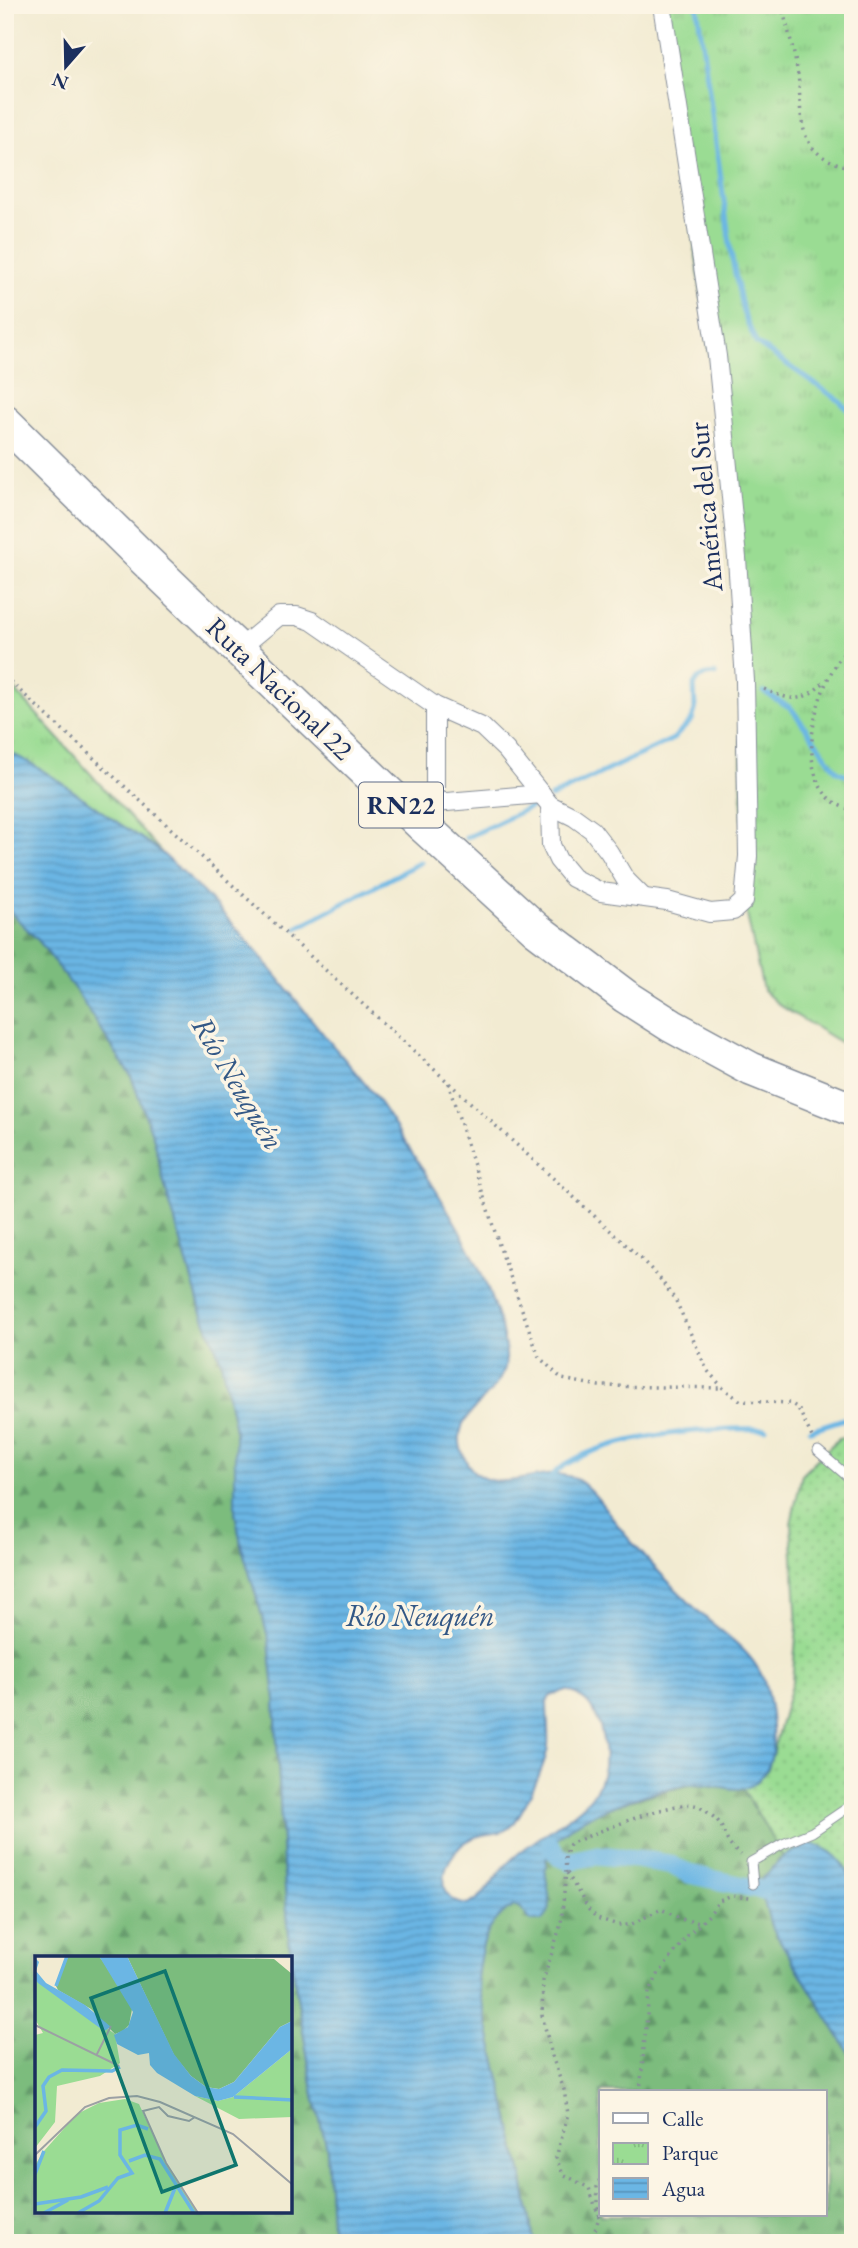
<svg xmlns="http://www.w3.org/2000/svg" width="858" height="2248" font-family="'EB Garamond',serif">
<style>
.grass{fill:url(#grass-dots);stroke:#5a8678;stroke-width:2}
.forest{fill:url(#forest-firs);stroke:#4b766e;stroke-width:2;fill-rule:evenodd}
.park{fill:url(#park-tufts);stroke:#5a8678;stroke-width:2}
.water{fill:url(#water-rules);stroke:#4372a1;stroke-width:2;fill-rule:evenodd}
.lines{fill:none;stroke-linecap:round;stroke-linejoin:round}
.stream{stroke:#6bb6e4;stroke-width:5}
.canal{stroke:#6bb6e4;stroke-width:19}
.lane-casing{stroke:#868d98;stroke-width:11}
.street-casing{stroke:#868d98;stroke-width:20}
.highway-casing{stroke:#868d98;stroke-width:36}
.path{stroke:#868d98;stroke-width:3.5;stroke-dasharray:2 5;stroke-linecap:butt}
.lane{stroke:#fff;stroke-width:9}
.street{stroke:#fff;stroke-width:18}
.highway{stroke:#fff;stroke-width:33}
.labels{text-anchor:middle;stroke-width:7;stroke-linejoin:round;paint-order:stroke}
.shield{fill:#fcf5e5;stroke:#5e6a86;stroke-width:2}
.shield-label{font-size:26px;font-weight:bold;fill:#1b2f5e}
.street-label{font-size:28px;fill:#1b2f5e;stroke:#fcf5e5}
.water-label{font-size:30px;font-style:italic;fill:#335886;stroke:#fcf5e5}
.inset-river{fill:none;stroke:#6bb6e4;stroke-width:3.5}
.inset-road{fill:none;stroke:#9ca0a4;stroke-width:2}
.view{fill:#0f766e;fill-opacity:0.15;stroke:#0f766e;stroke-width:3.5}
.inset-edge{fill:none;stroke:#1b2f5e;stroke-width:3.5}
</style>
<defs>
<pattern id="grass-dots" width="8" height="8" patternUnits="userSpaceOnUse" patternTransform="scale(1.75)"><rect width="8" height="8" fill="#9adc93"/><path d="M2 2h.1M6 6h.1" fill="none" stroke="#84bd81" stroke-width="1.8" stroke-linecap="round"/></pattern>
<pattern id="forest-firs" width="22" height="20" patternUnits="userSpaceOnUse" patternTransform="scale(1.75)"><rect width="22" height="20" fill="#7bbc7d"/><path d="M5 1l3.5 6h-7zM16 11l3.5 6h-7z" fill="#64996a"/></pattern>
<pattern id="park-tufts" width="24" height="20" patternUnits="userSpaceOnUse" patternTransform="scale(1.75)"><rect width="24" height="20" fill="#9adc93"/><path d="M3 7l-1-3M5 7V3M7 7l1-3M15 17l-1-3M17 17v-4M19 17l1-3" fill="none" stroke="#84bd81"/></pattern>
<pattern id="water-rules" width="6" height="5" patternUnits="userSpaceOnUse" patternTransform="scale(1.75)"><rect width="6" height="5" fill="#6bb6e4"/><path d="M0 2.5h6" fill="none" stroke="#5794bc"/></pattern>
</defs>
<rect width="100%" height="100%" fill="#fcf5e5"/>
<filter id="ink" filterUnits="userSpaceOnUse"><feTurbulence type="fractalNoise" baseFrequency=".0143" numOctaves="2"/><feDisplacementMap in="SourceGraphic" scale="14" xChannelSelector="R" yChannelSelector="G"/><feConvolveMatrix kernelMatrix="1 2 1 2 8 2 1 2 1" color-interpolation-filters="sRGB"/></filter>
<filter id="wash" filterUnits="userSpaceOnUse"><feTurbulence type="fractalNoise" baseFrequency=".00686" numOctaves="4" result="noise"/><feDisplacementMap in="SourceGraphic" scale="28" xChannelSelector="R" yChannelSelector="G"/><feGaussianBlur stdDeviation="1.57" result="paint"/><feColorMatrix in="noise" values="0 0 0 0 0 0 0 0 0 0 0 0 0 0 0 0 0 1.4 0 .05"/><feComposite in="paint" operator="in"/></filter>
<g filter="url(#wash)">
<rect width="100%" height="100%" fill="#f2ebd2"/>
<path class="grass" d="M853,1436V1882L844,1865L809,1843L783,1857L743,1789L758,1780L768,1769L792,1682L797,1627L791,1523L802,1474L839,1438Z"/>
<g class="forest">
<path d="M5,907L39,941L76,991L131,1076L154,1139L165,1187L200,1307L221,1361L235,1430V1512L241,1544L269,1640L275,1699L283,1863L291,1960L314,2095L327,2149L332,2243H5ZM37,1958H290V2211H37Z"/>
<path d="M694,1784L743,1789L783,1857L761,1880L771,1926L853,2059V2243H534L523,2180L477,1979C480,1950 485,1920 514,1906L520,1907L527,1916C532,1901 540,1886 544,1870C546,1861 545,1852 551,1844C575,1811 655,1793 694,1784ZM601,2092H825V2215H601Z"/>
</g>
<g class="park">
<path d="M662,5H853V1050L779,1005L763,990L744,901L737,558Z"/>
<path d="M5,679L163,854L70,789L5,751Z"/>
</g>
<g class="water">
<path d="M5,751C42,766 76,793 108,816C127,829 148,841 165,856C222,907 269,966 316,1025C336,1050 358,1074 377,1099C391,1118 402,1138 415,1157C449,1210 484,1266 501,1328C504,1342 509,1357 504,1371C491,1404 444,1417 465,1459C488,1506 542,1461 576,1479C595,1489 613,1521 628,1538C652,1565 679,1594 707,1619C727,1636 749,1650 761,1674C770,1692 774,1732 772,1752C771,1767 758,1787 741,1789C728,1790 712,1784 698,1784C670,1785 616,1803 590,1816C508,1856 570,1896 542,1921H531L520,1907L514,1906C485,1921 480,1950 477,1979L523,2180L534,2243H332L327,2149L314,2095L291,1960L283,1863L275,1699L269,1640L241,1544L235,1512V1430L221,1361L200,1307L165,1187L154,1139L131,1076L76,991L39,941L5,907ZM566,1690C584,1695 595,1709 600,1727C623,1806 557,1817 511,1860C494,1875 488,1896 467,1905C458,1903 450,1900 446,1891C439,1870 455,1846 473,1838C489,1831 504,1838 516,1820C527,1804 546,1764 548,1746C549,1732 547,1717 547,1702L550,1696Z"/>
<path d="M809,1843C834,1850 841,1859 853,1882V2059L771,1926L763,1898L761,1880L783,1857Z"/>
</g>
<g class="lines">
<g class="stream">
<path d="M697,5L732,259L743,312L756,343L837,399L853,414"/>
<path d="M764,692L791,708L837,771L853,778"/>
<path d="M551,797L673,739L692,720L695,710L694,685L698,679L706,675L715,674"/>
<path d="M466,838L539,803"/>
<path d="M297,928L421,862"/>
<path d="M810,1430L853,1416"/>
<path d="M549,1479C585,1435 711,1427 766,1429"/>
</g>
<path class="canal" d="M550,1845L559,1857L570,1861L598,1855L637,1859L669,1864L689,1874L762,1890"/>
</g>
</g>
<g filter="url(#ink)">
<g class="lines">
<defs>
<g id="lane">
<path d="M818,1451L853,1481"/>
<path d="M753,1884L751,1862L783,1844L812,1832L853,1804"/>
</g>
<g id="street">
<path d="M239,649L279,616H297L312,621L435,706L482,727L506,750L550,805L551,845L558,860L573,878L601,892L667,901L710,913L733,911L744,901L748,856L745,681L737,558L717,356L662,5"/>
<path d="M435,803L542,794"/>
<path d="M550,805L574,817L592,830L609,852L625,879L643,897"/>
<path d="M422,825L435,803V706"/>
</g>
<path id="highway" d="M5,422L145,560L422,825L536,929L625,996L672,1026L751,1069L853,1110"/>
</defs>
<use href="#lane" class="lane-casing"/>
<use href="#street" class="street-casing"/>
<use href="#highway" class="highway-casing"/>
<g class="path">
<path d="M781,5C788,28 794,51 798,75C801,96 798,125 810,144C819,158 837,165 853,167"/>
<path d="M853,644C814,676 784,796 853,810"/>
<path d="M5,677L636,1254L658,1276L676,1301L707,1370L723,1388L741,1401L790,1403L798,1408L813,1439"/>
<path d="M764,689C792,701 802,704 825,681"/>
<path d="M448,1083L500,1248L539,1357L562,1379L599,1386L723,1388"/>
<path d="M567,1873L589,1910L597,1918L618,1925H630L661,1909L681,1919L700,1923"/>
<path d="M640,2092L649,1993L658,1975L687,1936L709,1915L719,1901L732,1896L750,1898"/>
<path d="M599,2217L589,2188L563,2174L556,2158L568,2114L564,2090L552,2056L542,2015L543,1981L561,1924L566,1872L565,1856L570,1844C592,1834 674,1800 694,1805C700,1806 713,1816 717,1820C728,1833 722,1842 741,1855"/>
<path d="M591,2243L599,2217L597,2187L601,2176"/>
</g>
<use href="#lane" class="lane"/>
<use href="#street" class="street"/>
<use href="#highway" class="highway"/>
</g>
</g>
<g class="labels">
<rect class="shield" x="359" y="782.5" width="84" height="45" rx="5"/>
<g class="shield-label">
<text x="401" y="814">RN22</text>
</g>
<g class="street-label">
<text transform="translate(705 507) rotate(-95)" y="10">América del Sur</text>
<text transform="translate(280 688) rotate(44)" y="10">Ruta Nacional 22</text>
</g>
<g class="water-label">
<text transform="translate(238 1083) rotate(59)" y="10">Río Neuquén</text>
<text x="420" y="1626">Río Neuquén</text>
</g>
</g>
<g transform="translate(35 1956)">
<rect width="257" height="257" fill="#f2ebd2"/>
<path d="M0,23L80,78L85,107L65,120L22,130L20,166L0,192V79L8,77L0,63Z" fill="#9adc93"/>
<path d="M32,0H64L69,7L97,53L94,69L88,75L80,78L56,53L23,34L21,30ZM92,0L239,3L257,18V65L245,71L199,126L184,133L171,131L156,120L139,99Z" fill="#7bbc7d"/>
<path d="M257,93V161L204,163L160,140L183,145L198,141ZM90,143L104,148L131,207L163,257H0V209L9,195L42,158L64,147Z" fill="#9adc93"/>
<path d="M64,0H92L139,98L156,120L171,131L184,133L199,126L245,71L257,65V93L198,141L183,145L160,140L122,117L115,109L114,97L103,99L82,88L79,79L93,71L98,56ZM0,2L4,6L1,15L11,27L50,49L76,71L69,75L3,27L0,23Z" fill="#6bb6e4"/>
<path class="inset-river" d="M21,30L32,0M199,141L258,144M0,171L11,155L8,130L14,121L27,114L77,115L85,111M94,205L110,199L125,203L159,257M0,218L9,195M0,248L46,241L73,231M9,257L33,244M43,257L64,245L83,222L97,217L85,199V174L102,169L113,173M130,257L140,232"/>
<path class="inset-road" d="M0,69L84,110M61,100L76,70M160,161L154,165L133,160L124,151L108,155L131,207L163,257M0,199L50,151L74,142L102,140L125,146L198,178L258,229"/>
<path class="view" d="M130,15L201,209L127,236L56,42Z"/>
<rect width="257" height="257" class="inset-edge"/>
</g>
<rect width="858" height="2248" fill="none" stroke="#fcf5e5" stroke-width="28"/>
<rect x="599" y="2090" width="228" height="126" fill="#fcf5e5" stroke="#a2a6af" stroke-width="2"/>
<rect x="613" y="2113" width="35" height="10" fill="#ffffff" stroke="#a2a6af" stroke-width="2"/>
<text x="662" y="2126" font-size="21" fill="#1b2f5e">Calle</text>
<rect x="613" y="2143" width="35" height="21" fill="url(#park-tufts)" stroke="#a2a6af" stroke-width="2"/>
<text x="662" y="2160" font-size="21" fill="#1b2f5e">Parque</text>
<rect x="613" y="2178" width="35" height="21" fill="url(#water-rules)" stroke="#a2a6af" stroke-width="2"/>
<text x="662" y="2196" font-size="21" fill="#1b2f5e">Agua</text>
<g transform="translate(66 66) rotate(200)" stroke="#fcf5e5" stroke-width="5" paint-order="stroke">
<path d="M0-5L12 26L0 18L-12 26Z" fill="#1b2f5e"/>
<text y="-10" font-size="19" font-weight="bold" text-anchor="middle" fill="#1b2f5e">N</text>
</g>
</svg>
